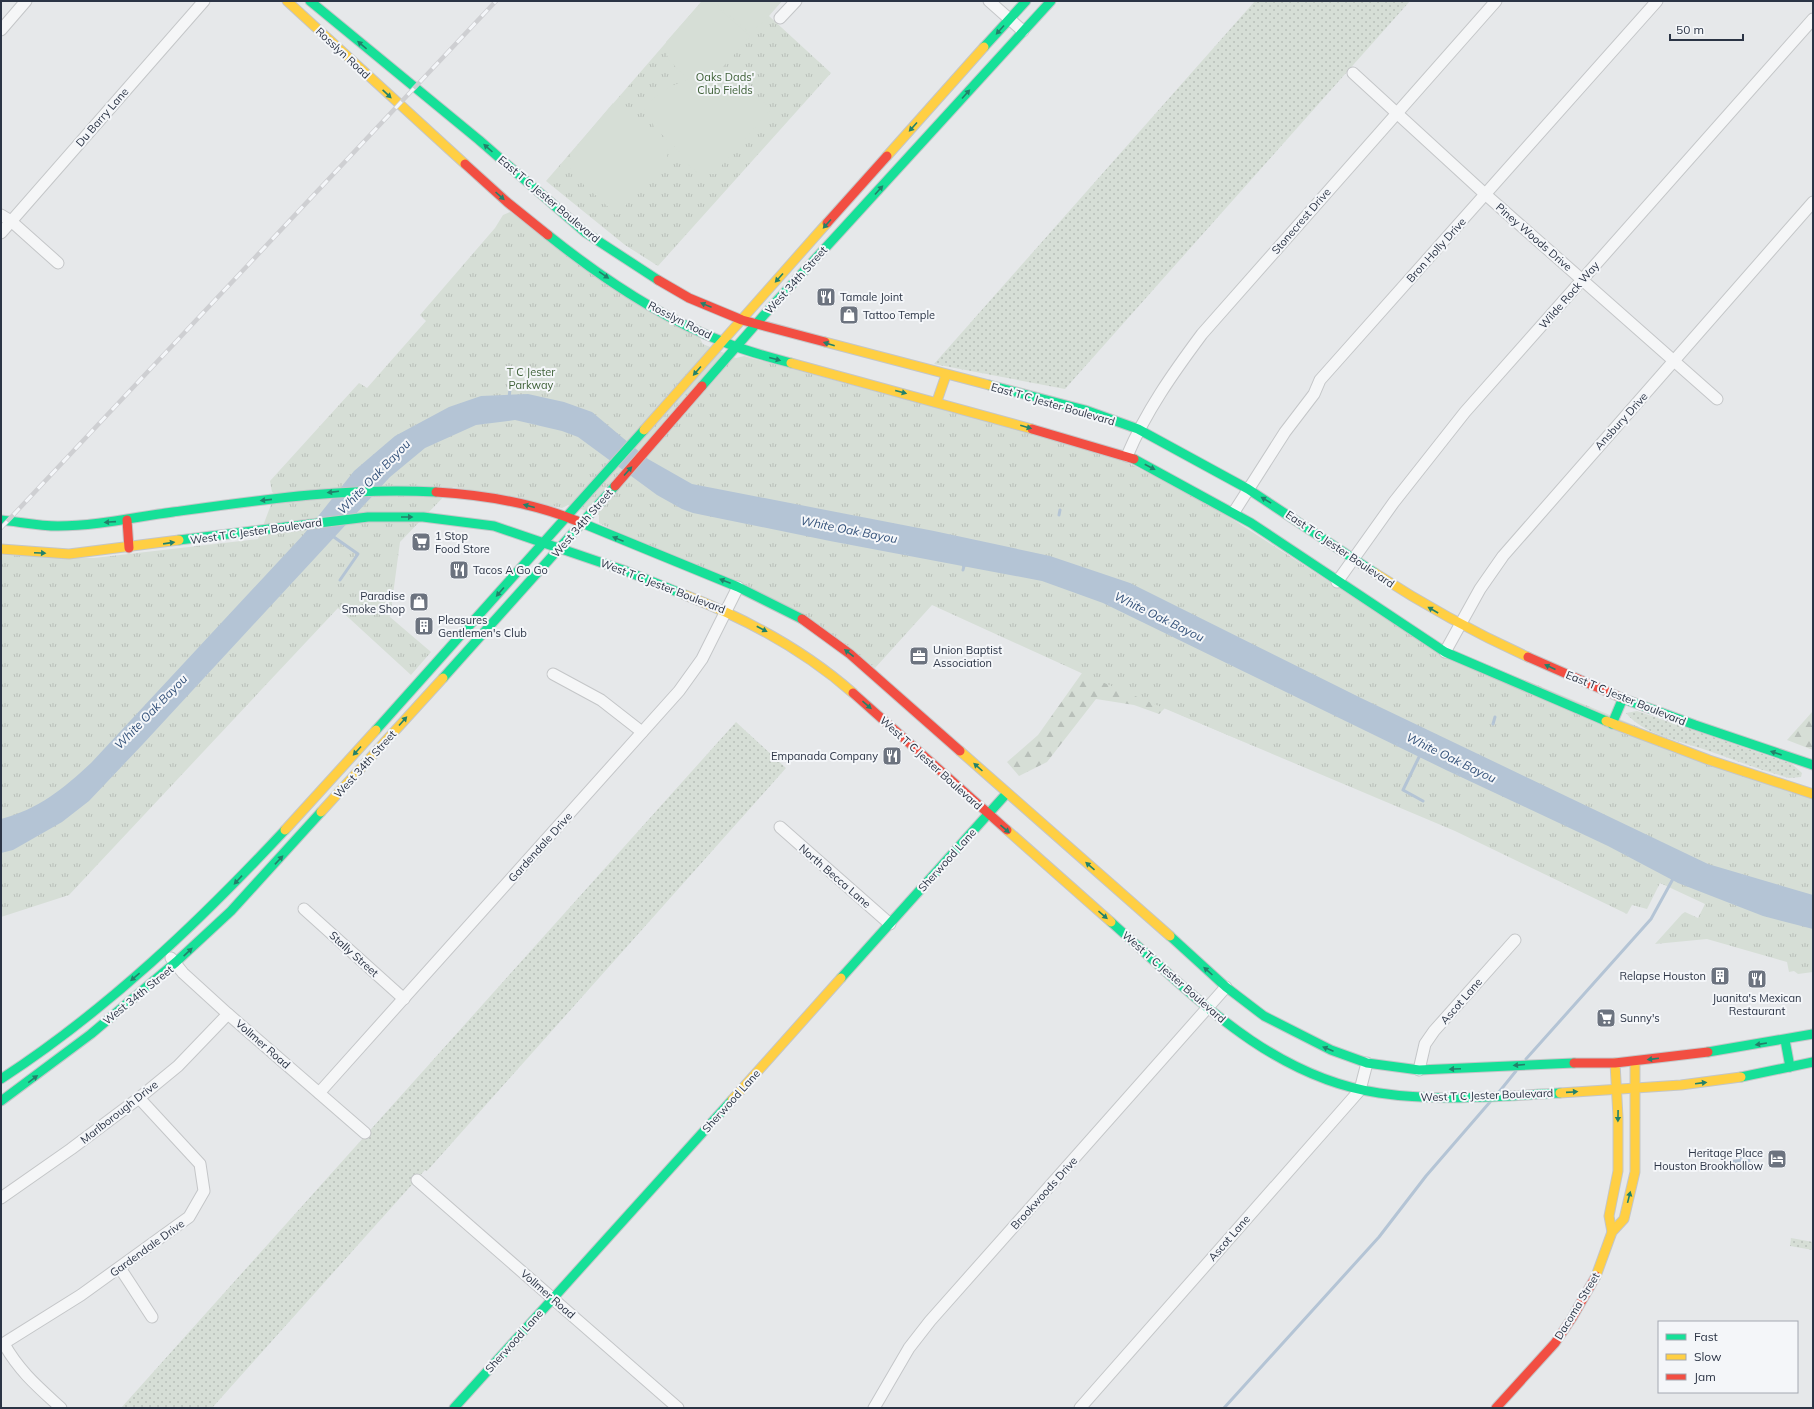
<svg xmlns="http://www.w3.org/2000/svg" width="1814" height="1409" font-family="Mulish,sans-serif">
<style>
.grass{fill:url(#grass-dots)}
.forest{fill:url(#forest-firs)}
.park{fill:url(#park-tufts)}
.pitch{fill:#d6ded6}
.water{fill:#b4c4d5}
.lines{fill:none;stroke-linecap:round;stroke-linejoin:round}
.stream{stroke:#b4c4d5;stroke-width:3}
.street-casing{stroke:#c4c6c8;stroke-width:13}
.fast-casing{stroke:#c4c6c8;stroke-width:11}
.slow-casing{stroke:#c4c6c8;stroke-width:11}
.jam-casing{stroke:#c4c6c8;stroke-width:11}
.street{stroke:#f5f6f7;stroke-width:11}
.fast{stroke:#16e098;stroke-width:9}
.slow{stroke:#ffcf43;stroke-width:9}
.jam{stroke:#f24e42;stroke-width:9}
.rail-casing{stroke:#cecfd2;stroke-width:4.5}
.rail{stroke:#f4f6f9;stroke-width:3;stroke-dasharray:9;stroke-linecap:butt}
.oneway{fill:#22816a}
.labels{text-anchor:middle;stroke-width:4;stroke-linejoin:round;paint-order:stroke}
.street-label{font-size:11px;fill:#2b3445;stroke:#f4f6f9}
.park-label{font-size:11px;fill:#3f6138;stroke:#f4f6f9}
.poi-label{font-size:11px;fill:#2b3445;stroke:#f4f6f9;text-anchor:start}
.water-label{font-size:12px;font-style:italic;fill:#34527a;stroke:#f4f6f9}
</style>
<defs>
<pattern id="grass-dots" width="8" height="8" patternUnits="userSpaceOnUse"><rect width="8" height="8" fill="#d6ded6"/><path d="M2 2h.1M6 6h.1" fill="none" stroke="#b8bfb9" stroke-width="1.8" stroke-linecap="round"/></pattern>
<pattern id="forest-firs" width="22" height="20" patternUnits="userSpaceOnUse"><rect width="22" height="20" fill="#d6ded6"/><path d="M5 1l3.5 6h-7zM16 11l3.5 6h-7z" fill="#b8bfb9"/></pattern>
<pattern id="park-tufts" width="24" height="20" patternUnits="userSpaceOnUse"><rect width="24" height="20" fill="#d6ded6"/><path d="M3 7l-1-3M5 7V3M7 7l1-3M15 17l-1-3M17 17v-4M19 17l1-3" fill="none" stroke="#b8bfb9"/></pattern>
</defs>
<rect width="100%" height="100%" fill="#e6e8ea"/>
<g class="grass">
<path d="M1255,1H1410L1065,389L934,364Z"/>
<path d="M1637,711L1792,764L1802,773L1801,777L1789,778C1761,770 1734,760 1706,750C1680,741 1644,735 1626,713Z"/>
<path d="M736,722L786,768L427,1171L425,1170L212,1408H121Z"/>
<path d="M1791,1238L1813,1242V1250L1790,1246Z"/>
</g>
<g class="forest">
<path d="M1078,668L1258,748L1165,708L1159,714L1134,705L1096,699L1047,762L1019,776L1007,762L1038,735L1082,673Z"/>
<path d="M1813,711V750L1787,740Z"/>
</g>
<g class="park">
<path d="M702,1H782L769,16L831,73L658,266L625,245L546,181Z"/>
<path d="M510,212L699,337L703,344L736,358L744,356L1112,455L1201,499L1404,630L1813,799V972L1798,974L1794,971L1789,972L1787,962L1707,939L1655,944L1682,914L1685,912L1698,918L1705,904L1660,883L1647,909L1632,905L1627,914L1455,831L1090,677L932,605L875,668L842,641L599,523V515L568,505L562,508L453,487L400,542L390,617L431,652L411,675L338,608L69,895L1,917V555L94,558L258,539L275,494L272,492L270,481L359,383L367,388L426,321L420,315L495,228L503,215Z"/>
</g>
<g class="pitch">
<path d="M702,1H710L750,36L714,77L739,84L748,88L771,109L714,174H699L686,163L687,159L654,127C652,119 645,117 644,108C657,94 670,85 688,80L669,60L666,53V42Z"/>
<path d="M713,1H782L751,34Z"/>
<path d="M621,101L668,149L667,159L617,215L571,173L570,154L613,103L616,107Z"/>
</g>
<g class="water">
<path d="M528,394L564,402L592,412L648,459L692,484L934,531L1050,556L1130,583L1361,698L1708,864L1813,895V929L1763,916L1678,883L1608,846L1446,770L1103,603L1042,581L830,541L693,513L682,509L657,495L578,437L562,431L515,420L476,425L425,448L390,477L143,744L89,801L62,822L13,850L1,853V819C39,809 63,789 91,763L304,534L354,471L395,436L449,407L481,396Z"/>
<path d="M1740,1157H1750L1751,1168H1749L1747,1171L1732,1172L1731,1160L1740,1159Z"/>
</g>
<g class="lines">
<g class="stream">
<path d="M509,398L510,389"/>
<path d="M1059,515L1060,510"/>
<path d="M331,535L358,554L340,580"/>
<path d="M963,570L965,562"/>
<path d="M1493,724L1495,717"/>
<path d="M1420,755L1403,790L1423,801"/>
<path d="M1526,1059L1651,919L1674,877"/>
<path d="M1499,1092L1516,1071"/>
<path d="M1224,1408L1379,1237L1426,1176L1490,1102"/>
</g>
<defs>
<g id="street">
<path d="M989,1L1023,31"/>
<path d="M780,18L796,1"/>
<path d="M1,30L26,1"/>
<path d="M1353,73L1485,194L1717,399"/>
<path d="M1,215L11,221L58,263"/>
<path d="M1,233L204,1"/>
<path d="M1127,456C1146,411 1173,373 1202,334L1496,1"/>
<path d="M1234,512L1285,432L1314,394L1320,380L1657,1"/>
<path d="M1337,582L1394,502L1465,412L1813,19"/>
<path d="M1445,652L1480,589L1503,556L1813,202"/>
<path d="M553,674L601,700L642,732"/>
<path d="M780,827L890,924"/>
<path d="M304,909L404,999"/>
<path d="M171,958L183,973L228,1014L365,1133"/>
<path d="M1419,1070L1425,1044L1434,1031L1515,940"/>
<path d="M319,1093L679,691L702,659L738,587"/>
<path d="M417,1180L678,1408"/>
<path d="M1,1198L71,1149L139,1098L178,1066L228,1014"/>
<path d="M120,1268L152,1317"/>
<path d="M4,1344C19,1371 38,1387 61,1408"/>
<path d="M1,1345L81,1295L189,1217L204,1191L200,1164L139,1098"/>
<path d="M874,1408L909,1348L930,1321L1226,987"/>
<path d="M1080,1408L1360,1090L1367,1063"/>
</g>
<g id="fast">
<path d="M310,1L479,140L586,233L658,280"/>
<path d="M984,47L1026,1"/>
<path d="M548,235C598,275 663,319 724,342C745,351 768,357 791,363"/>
<path d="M989,385L1085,410L1138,429L1248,489L1375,573"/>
<path d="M702,386L764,315L1051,1"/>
<path d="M1134,459L1251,523L1445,652L1606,721"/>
<path d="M1,520C20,522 40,526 58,526C97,526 135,517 173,512C260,500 348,487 436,492"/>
<path d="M577,521L738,587L802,619"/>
<path d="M179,540L368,517H423L494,526L626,571L685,595"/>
<path d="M443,678L615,486"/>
<path d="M1624,699L1695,725L1813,765"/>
<path d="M1612,724L1623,698"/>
<path d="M376,730L644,430"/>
<path d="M1111,922C1190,992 1269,1077 1379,1093C1439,1102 1500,1096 1560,1093"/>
<path d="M1170,936L1226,987L1264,1016L1331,1050L1367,1063L1419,1070L1574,1063"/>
<path d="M841,978L1007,793"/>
<path d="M1785,1040L1790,1067"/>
<path d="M1708,1052L1813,1034"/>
<path d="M1741,1077L1813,1062"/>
<path d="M1,1079C107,1010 199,922 285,830"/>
<path d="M1,1101L91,1034L176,962L231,911L321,812"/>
<path d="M454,1408L732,1100"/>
</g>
<g id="slow">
<path d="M287,1L465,164"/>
<path d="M887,156L984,47"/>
<path d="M825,342L989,385"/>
<path d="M791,363L1032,429"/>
<path d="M937,401L946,375"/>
<path d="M644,430L827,223"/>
<path d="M1,549L69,554L179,540"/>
<path d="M1375,573C1424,605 1475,633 1528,657"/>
<path d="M685,595C747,619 803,649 853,693"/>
<path d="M1606,721L1709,760L1813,794"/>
<path d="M960,751L1170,936"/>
<path d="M321,812L443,678"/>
<path d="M285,830L376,730"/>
<path d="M1007,830L1111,922"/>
<path d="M1560,1093L1681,1085L1741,1077"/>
<path d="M732,1100L841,978"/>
<path d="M1612,1232L1609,1216L1618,1171V1117L1615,1063"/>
<path d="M1596,1276L1612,1232L1624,1219L1635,1172V1061"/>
</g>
<g id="jam">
<path d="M465,164L507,202L548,235"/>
<path d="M827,223L887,156"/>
<path d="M658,280L689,298L742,320L825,342"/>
<path d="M1032,429L1134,459"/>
<path d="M615,486L702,386"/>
<path d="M436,492C484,495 533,503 577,521"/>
<path d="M127,520L129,548"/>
<path d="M802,619L850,654L960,751"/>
<path d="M1528,657L1624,699"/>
<path d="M853,693L1007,830"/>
<path d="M1574,1063H1615L1708,1052"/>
<path d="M1496,1408L1555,1343L1572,1318L1596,1276"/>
</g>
</defs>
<use href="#street" class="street-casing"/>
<use href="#fast" class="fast-casing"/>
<use href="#slow" class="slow-casing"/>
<use href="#jam" class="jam-casing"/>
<use href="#street" class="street"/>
<use href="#fast" class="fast"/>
<use href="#slow" class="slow"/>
<use href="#jam" class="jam"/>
<defs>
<path id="rail" d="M1,528L496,1"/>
</defs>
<use href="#rail" class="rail-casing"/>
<use href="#rail" class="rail"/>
</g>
<defs><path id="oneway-solid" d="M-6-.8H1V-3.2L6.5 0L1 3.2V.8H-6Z"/></defs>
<g class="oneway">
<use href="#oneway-solid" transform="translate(1000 30) rotate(132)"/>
<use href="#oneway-solid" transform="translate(362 45) rotate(-140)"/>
<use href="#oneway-solid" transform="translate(387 94) rotate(43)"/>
<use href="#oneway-solid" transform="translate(966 94) rotate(-48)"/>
<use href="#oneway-solid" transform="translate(913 127) rotate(132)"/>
<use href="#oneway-solid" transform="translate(488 148) rotate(-138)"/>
<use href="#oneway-solid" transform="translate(879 190) rotate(-48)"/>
<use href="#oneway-solid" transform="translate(500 196) rotate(42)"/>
<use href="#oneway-solid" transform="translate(827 224) rotate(132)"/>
<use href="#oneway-solid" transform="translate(604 275) rotate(35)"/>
<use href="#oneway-solid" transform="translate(779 278) rotate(132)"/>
<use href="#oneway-solid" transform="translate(706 305) rotate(-158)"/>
<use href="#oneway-solid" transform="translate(829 344) rotate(-163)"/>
<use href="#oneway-solid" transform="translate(775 359) rotate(15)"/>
<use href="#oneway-solid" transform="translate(697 371) rotate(131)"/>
<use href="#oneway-solid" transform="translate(901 392) rotate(15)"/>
<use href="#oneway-solid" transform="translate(1026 427) rotate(16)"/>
<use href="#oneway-solid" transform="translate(1150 467) rotate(28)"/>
<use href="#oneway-solid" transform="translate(628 471) rotate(-48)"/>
<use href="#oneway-solid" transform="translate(333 492) rotate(173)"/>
<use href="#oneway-solid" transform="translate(266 500) rotate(174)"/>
<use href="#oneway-solid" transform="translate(1266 500) rotate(-149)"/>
<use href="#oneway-solid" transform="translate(529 506) rotate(-165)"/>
<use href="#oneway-solid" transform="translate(407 517)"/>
<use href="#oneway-solid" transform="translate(110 522) rotate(176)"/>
<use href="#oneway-solid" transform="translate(618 539) rotate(-158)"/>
<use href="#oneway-solid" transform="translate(169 543) rotate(-8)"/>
<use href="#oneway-solid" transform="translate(40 553) rotate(3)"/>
<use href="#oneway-solid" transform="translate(725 581) rotate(-159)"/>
<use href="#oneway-solid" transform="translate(500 592) rotate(131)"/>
<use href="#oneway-solid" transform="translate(1433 610) rotate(-150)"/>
<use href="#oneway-solid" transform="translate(762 629) rotate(28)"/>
<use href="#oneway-solid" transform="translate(849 653) rotate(-142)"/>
<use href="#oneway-solid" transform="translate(1550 667) rotate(-156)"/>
<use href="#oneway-solid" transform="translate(867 705) rotate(41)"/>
<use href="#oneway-solid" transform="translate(403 721) rotate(-48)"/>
<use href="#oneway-solid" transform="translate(357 751) rotate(132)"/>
<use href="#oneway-solid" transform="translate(1776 753) rotate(-161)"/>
<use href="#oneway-solid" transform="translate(978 767) rotate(-138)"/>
<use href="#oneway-solid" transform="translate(1005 829) rotate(41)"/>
<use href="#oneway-solid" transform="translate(279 860) rotate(-47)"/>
<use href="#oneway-solid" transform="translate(1090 866) rotate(-139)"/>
<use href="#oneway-solid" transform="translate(238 880) rotate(133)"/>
<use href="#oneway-solid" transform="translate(1103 915) rotate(41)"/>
<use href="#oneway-solid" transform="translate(188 952) rotate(-43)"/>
<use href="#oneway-solid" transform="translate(1208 971) rotate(-138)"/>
<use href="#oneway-solid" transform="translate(135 977) rotate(140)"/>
<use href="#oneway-solid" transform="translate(1761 1044) rotate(171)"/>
<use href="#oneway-solid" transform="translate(1328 1049) rotate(-157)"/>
<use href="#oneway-solid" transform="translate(1653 1059) rotate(173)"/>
<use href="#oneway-solid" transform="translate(1519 1065) rotate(175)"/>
<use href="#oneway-solid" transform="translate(1455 1069) rotate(178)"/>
<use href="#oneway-solid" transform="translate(33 1079) rotate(-37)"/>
<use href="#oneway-solid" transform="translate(1701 1083) rotate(-7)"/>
<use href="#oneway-solid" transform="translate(1572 1092) rotate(-4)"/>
<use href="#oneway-solid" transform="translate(1618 1116) rotate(91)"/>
<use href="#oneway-solid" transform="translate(1629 1197) rotate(-76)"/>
</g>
<defs>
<symbol id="restaurant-square" viewBox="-11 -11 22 22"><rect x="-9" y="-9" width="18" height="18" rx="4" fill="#6c737f" stroke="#f4f6f9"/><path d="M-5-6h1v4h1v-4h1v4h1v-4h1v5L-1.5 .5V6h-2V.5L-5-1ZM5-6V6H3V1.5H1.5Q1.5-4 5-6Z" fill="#fff"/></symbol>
<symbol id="shop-square" viewBox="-11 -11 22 22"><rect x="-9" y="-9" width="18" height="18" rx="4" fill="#6c737f" stroke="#f4f6f9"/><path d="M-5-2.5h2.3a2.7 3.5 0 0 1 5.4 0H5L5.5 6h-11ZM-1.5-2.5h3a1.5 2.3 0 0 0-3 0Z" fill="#fff"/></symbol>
<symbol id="supermarket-square" viewBox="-11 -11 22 22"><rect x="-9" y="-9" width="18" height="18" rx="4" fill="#6c737f" stroke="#f4f6f9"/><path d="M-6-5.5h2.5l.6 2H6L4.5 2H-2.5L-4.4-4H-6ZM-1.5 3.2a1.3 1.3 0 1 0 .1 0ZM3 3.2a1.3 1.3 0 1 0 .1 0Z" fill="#fff"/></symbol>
<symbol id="building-square" viewBox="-11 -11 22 22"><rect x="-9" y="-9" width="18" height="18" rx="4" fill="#6c737f" stroke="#f4f6f9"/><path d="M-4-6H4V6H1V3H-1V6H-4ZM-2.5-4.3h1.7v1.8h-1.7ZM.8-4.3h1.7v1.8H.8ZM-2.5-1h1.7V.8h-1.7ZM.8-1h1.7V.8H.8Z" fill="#fff"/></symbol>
<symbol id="office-square" viewBox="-11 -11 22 22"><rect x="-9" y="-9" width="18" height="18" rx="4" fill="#6c737f" stroke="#f4f6f9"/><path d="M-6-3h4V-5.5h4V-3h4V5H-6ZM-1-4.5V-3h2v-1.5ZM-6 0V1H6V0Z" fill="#fff"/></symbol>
<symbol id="hotel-square" viewBox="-11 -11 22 22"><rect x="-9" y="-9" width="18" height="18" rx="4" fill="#6c737f" stroke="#f4f6f9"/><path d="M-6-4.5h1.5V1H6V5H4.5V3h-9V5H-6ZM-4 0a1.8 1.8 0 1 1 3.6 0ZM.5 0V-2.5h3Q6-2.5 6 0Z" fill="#fff"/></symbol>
</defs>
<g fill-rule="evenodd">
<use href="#restaurant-square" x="815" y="286" width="22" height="22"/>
<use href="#shop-square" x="838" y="304" width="22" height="22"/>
<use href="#supermarket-square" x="410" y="531" width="22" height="22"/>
<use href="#restaurant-square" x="448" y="559" width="22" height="22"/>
<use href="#shop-square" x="408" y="591" width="22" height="22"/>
<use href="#building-square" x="413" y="615" width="22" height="22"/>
<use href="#office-square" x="908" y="645" width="22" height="22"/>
<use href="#restaurant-square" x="881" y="745" width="22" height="22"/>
<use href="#building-square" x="1709" y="965" width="22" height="22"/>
<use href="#restaurant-square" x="1746" y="968" width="22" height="22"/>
<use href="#supermarket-square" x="1595" y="1007" width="22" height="22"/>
<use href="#hotel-square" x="1766" y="1148" width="22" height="22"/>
</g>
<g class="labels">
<g class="street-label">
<text transform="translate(343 53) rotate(43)" y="4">Rosslyn Road</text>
<text transform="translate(102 117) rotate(-49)" y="4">Du Barry Lane</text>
<text transform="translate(549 199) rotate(40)" y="4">East T C Jester Boulevard</text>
<text transform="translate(1301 221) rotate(-49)" y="4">Stonecrest Drive</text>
<text transform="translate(1534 237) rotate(41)" y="4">Piney Woods Drive</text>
<text transform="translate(1436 250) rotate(-48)" y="4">Bron Holly Drive</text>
<text transform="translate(796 280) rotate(-48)" y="4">West 34th Street</text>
<text transform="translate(1569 295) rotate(-49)" y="4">Wilde Rock Way</text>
<text transform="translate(680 320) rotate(27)" y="4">Rosslyn Road</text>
<text transform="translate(1053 404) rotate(16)" y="4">East T C Jester Boulevard</text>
<text transform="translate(1621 421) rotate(-48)" y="4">Ansbury Drive</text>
<text transform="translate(582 523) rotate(-49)" y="4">West 34th Street</text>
<text transform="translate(256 531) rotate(-8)" y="4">West T C Jester Boulevard</text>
<text transform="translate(1340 549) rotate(34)" y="4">East T C Jester Boulevard</text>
<text transform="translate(663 586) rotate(21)" y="4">West T C Jester Boulevard</text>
<text transform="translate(1626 698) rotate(22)" y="4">East T C Jester Boulevard</text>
<text transform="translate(931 763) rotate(42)" y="4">West T C Jester Boulevard</text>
<text transform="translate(365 764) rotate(-48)" y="4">West 34th Street</text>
<text transform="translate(540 847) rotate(-48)" y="4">Gardendale Drive</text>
<text transform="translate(947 860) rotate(-48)" y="4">Sherwood Lane</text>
<text transform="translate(835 876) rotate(41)" y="4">North Becca Lane</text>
<text transform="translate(354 954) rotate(42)" y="4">Stally Street</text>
<text transform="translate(1174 977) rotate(41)" y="4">West T C Jester Boulevard</text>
<text transform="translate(138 995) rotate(-39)" y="4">West 34th Street</text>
<text transform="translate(1461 1001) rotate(-49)" y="4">Ascot Lane</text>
<text transform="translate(263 1044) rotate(41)" y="4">Vollmer Road</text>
<text transform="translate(1487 1095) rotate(-2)" y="4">West T C Jester Boulevard</text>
<text transform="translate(731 1101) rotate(-48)" y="4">Sherwood Lane</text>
<text transform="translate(119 1112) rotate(-38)" y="4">Marlborough Drive</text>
<text transform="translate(1044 1193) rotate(-48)" y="4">Brookwoods Drive</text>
<text transform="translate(1229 1238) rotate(-49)" y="4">Ascot Lane</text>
<text transform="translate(147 1248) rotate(-36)" y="4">Gardendale Drive</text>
<text transform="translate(548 1294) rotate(41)" y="4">Vollmer Road</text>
<text transform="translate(1577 1306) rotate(-59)" y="4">Dacoma Street</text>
<text transform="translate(514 1341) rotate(-48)" y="4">Sherwood Lane</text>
</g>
<g class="park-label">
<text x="725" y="81">Oaks Dads'<tspan x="725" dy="13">Club Fields</tspan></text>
<text x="531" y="376">T C Jester<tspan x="531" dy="13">Parkway</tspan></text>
</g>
<g class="poi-label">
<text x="840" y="301">Tamale Joint</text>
<text x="863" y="319">Tattoo Temple</text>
<text x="435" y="540">1 Stop<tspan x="435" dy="13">Food Store</tspan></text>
<text x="473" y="574">Tacos A Go Go</text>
<text x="405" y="600" text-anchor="end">Paradise<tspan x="405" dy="13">Smoke Shop</tspan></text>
<text x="438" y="624">Pleasures<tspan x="438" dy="13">Gentlemen's Club</tspan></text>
<text x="933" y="654">Union Baptist<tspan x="933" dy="13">Association</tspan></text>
<text x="878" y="760" text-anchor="end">Empanada Company</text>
<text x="1706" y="980" text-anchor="end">Relapse Houston</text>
<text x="1757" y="1002" text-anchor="middle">Juanita's Mexican<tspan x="1757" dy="13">Restaurant</tspan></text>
<text x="1620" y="1022">Sunny's</text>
<text x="1763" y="1157" text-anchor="end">Heritage Place<tspan x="1763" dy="13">Houston Brookhollow</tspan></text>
</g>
<g class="water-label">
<text transform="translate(374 477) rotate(-46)" y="4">White Oak Bayou</text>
<text transform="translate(849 530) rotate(11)" y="4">White Oak Bayou</text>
<text transform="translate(1159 617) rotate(26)" y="4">White Oak Bayou</text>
<text transform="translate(151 712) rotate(-46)" y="4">White Oak Bayou</text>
<text transform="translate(1451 758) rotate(26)" y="4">White Oak Bayou</text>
</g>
</g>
<rect width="1814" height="1409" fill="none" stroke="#2b3445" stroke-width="4"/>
<rect x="1658" y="1321" width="140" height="72" fill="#f4f6f9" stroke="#a4a8b1"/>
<rect x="1666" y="1334" width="20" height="6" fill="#16e098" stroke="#a4a8b1"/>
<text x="1694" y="1341" font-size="12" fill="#2b3445">Fast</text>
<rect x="1666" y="1354" width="20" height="6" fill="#ffcf43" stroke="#a4a8b1"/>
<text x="1694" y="1361" font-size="12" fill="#2b3445">Slow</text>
<rect x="1666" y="1374" width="20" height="6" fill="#f24e42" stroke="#a4a8b1"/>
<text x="1694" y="1381" font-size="12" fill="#2b3445">Jam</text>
<path d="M1670 34v6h73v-6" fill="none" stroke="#2b3445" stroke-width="2"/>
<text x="1676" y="34" font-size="12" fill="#2b3445" stroke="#f4f6f9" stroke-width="3" paint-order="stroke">50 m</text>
</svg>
